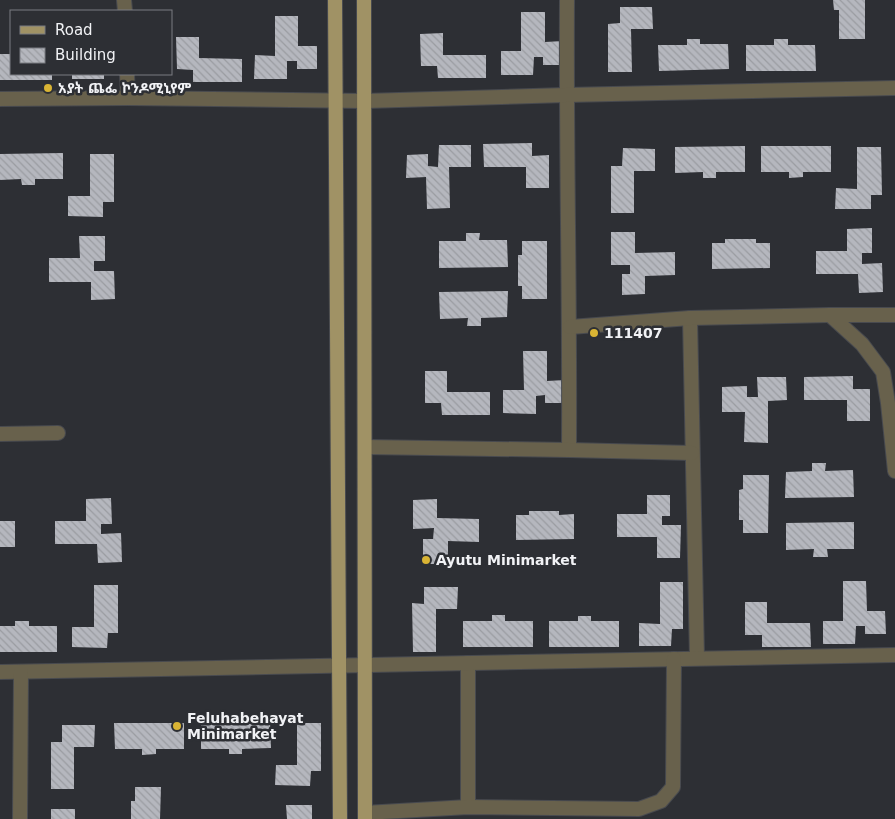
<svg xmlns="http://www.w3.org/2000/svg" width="895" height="819" font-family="'DejaVu Sans','Noto Sans Ethiopic',sans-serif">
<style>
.building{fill:url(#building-back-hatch)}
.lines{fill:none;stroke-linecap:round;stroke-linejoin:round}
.minor-casing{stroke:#484a4f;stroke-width:16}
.primary-casing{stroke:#484a4f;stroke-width:16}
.minor{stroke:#68614c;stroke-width:14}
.primary{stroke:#a09265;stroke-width:14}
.poi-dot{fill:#d9b434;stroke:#2d2f34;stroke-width:2}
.labels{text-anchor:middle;stroke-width:5;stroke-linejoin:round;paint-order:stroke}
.poi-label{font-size:14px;font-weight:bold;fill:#f1f2f5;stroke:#2d2f34;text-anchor:start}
</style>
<defs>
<pattern id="building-back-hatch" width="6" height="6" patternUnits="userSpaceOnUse" patternTransform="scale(1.25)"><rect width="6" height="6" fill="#b5b7be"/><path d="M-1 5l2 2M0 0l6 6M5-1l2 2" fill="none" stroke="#9a9ca1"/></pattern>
</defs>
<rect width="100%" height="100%" fill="#2d2f34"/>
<g class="building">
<path d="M833,0H865V39H839V10H834Z"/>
<path d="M620,7H652L653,29H631L632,72H608V24L620,23Z"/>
<path d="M521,12H545V42L563,41L564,65H543V57H534L533,75H501V51H521Z"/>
<path d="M275,16H298V46H317V69H297V61H287V79H254L255,55L275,56Z"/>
<path d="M443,33V55H486V78H438L437,66H421L420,34Z"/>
<path d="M176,37H199V58L242,59V82H193V70L177,69Z"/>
<path d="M687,39H700V44H728L729,69L659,71L658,45H687Z"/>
<path d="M774,39H788V45H815L816,71H746V45H774Z"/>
<path d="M0,54H11V74H52V80H0Z"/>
<rect x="72" y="74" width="32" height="5"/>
<path d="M532,143V156L549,155V188H526V167H484L483,144Z"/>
<path d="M439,145H471V167H449L450,208L427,209L426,177L406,178L407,155L428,154V166L438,167Z"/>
<path d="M745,146V172H716V178H703V172L675,173V147Z"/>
<path d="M761,146H831V172H803V177L789,178V172H761Z"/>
<path d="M857,147H881L882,195H871V209H835L836,188L857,189Z"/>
<path d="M623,148L655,149V171H634V213H611V166H622Z"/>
<path d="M63,153V179H35V185H22L21,179L0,180V154Z"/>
<path d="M90,154H114V202H103V217L68,216V196H90Z"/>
<path d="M872,228V253H862V264L882,263L883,292L859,293L858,274H816V251H847V229Z"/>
<path d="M611,232H635V253L675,252V275L645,276V294L622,295V274H630V265H611Z"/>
<path d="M466,233H480L479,240H507L508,267L439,268V241H466Z"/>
<path d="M79,236H105V261H94V271H114L115,299L91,300V282H49V258H80Z"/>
<path d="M725,239H756V243H770V268L712,269V243H725Z"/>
<path d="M522,241H547V299H522V286H518V255H522Z"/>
<path d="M508,291L507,317L481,318V326H467L468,318L440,319L439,292Z"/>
<path d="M523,351H547V381L565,380L566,403H545V395L536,396V414L503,413V390H524Z"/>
<path d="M425,371H447V392H490V415H442L441,403H425Z"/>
<path d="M853,376V389H870V421H847V400H804V377Z"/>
<path d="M757,377H786L787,400L768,401V443L744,442L745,412H722V387L747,386V397H758Z"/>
<path d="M812,463H826L825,471L853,470L854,497L785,498L786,472L812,471Z"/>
<path d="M743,475H769L768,533H743V520H739V490L743,489Z"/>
<path d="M647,495H670V516H662V525H681L680,558H657V537H617V514H647Z"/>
<path d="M111,498L112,524H101V534L121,533L122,562L98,563L97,544H55V521H86V499Z"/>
<path d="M437,499V518L479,519V542L448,541V564H423V539H433L434,528L413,529V500Z"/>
<path d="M529,511H559V515L574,514V539L516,540V515H529Z"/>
<rect x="0" y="521" width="15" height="26"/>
<path d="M854,522V549H827L828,557H813L814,549L786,550V523Z"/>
<path d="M843,581H866L867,611H885L886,634H865V626H856L855,644H823V621H843Z"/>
<path d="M660,582H683V629H672L671,646H639V623L660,624Z"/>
<path d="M94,585H118V633H108L107,648L72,647V627H94Z"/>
<path d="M424,587H458L457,609H436V652H413L412,603L424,604Z"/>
<path d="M745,602H767V623H810L811,647H762V635H745Z"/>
<path d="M492,615H505V621H533V647H463V621H492Z"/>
<path d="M578,616H591V621H619V647H549V621H578Z"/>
<path d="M15,621H29V626H57V652H0V626H15Z"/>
<path d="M270,722L271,748L242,749V754H229V749H201V723Z"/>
<path d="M114,723H184V749H156V754L142,755V749H115Z"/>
<path d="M297,723H321V771H311L310,786L275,785L276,765H297Z"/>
<path d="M62,725H95L94,747H74V789H51V742H62Z"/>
<path d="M135,787H161L160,819H131V801H135Z"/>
<path d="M286,805H312V819H287Z"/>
<rect x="51" y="809" width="24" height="10"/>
</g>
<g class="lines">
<defs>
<g id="minor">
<path d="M124,0L125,11"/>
<path d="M567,0C566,150 570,300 569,450"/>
<path d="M127,74L128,98"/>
<path d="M0,99L128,98L365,101L566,95L895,88"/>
<path d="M830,315L862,344L883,372L888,403L895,471"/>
<path d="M690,318L697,658"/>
<path d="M570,327L690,318L830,315H895"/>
<path d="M0,434L58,433"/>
<path d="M365,447L569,450L692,453"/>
<path d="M468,663V807"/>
<path d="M0,672L895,655"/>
<path d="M365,813L468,807L639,809L661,801L673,787L674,659"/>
<path d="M20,819L21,672"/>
</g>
<g id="primary">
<path d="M335,0L340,819"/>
<path d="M364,0L365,819"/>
</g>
</defs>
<use href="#minor" class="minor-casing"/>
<use href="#primary" class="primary-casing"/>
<use href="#minor" class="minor"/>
<use href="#primary" class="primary"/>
</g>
<g class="poi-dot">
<circle cx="48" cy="88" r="5"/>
<circle cx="594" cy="333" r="5"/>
<circle cx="426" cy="560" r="5"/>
<circle cx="177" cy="726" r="5"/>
</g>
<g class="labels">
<g class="poi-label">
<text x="58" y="93">አያት ጨፌ ኮንዶሚኒየም</text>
<text x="604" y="338">111407</text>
<text x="436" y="565">Ayutu Minimarket</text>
<text x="187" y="723">Feluhabehayat<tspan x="187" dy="16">Minimarket</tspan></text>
</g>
</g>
<rect x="10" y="10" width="162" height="65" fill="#2d2f34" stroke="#7b7d81"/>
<rect x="20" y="26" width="25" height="8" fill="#a09265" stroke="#7b7d81"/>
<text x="55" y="35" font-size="15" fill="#f1f2f5">Road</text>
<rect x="20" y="48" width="25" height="15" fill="url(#building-back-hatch)" stroke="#7b7d81"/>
<text x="55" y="60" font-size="15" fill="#f1f2f5">Building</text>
</svg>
